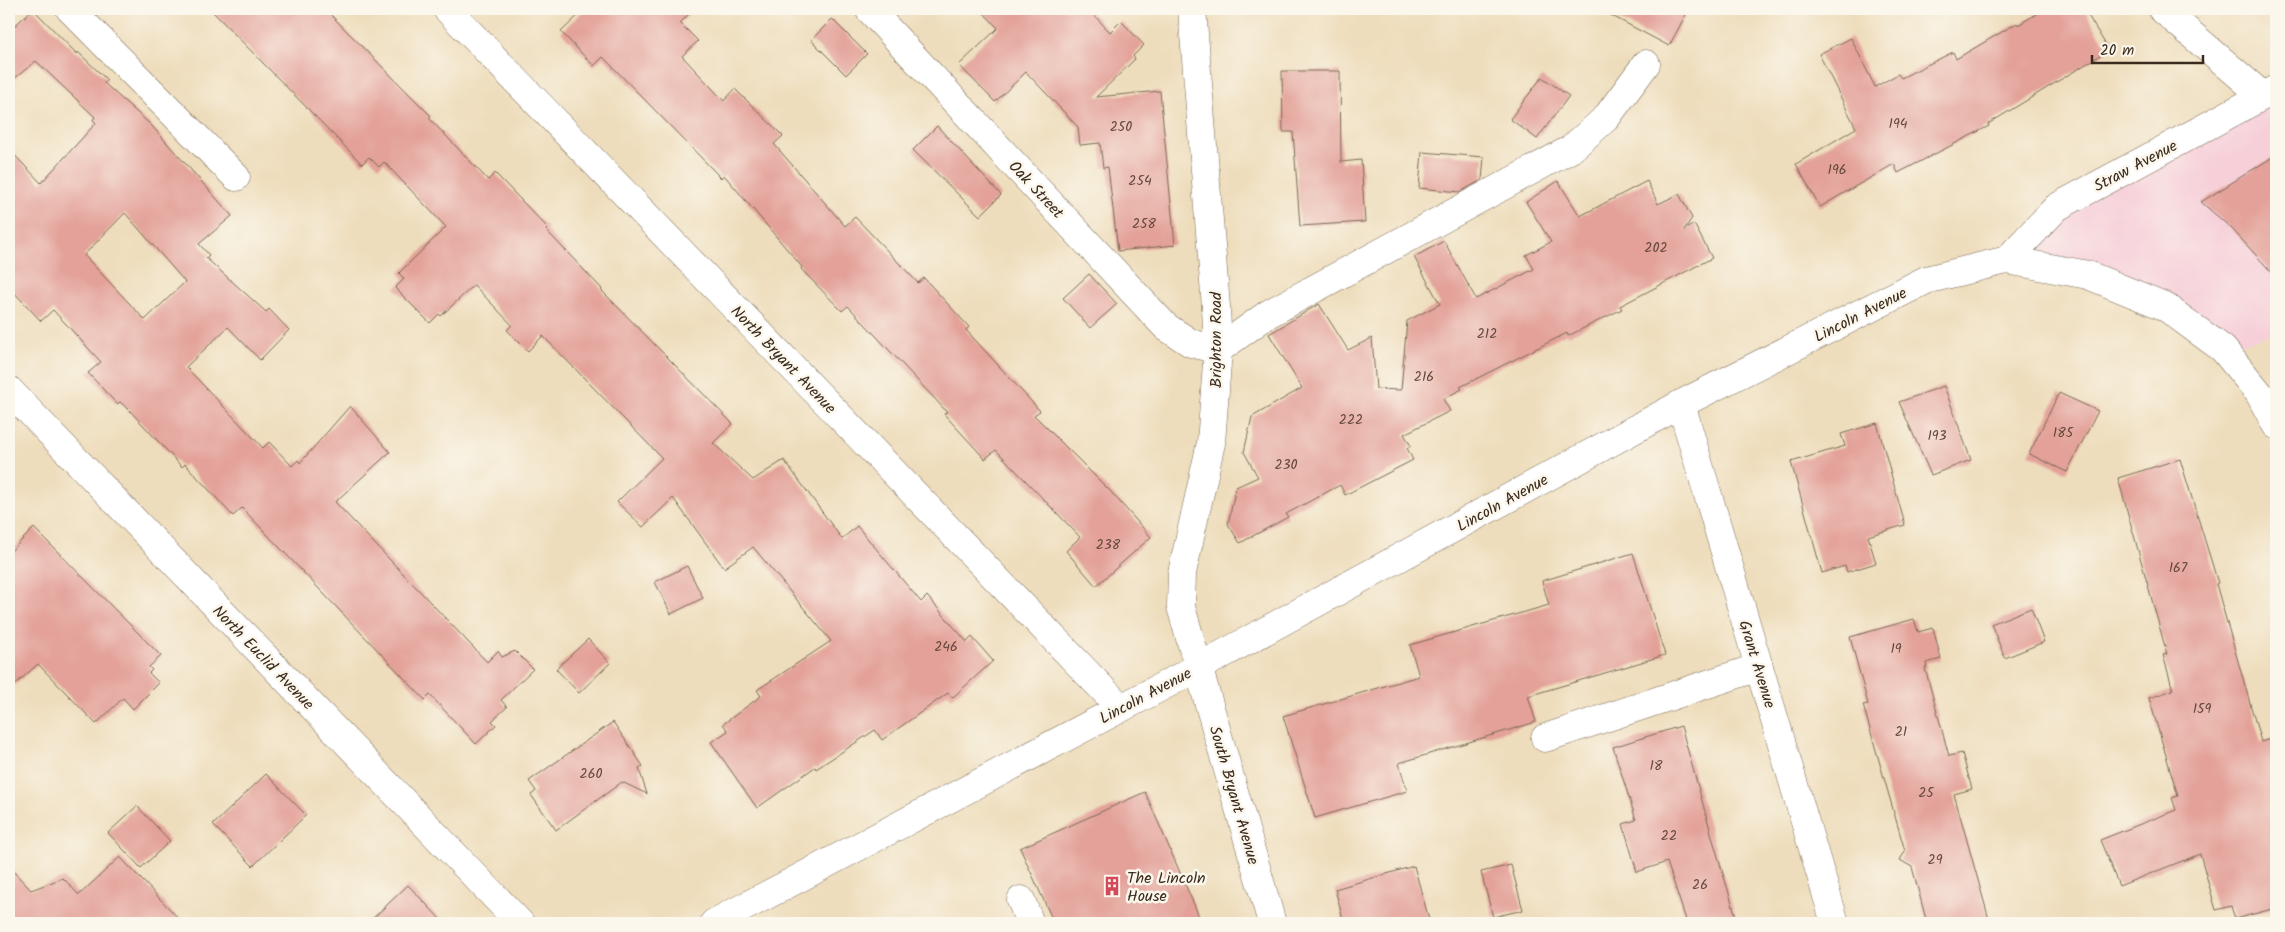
<svg xmlns="http://www.w3.org/2000/svg" width="2285" height="932" font-family="Kalam,sans-serif">
<style>
.built{fill:#f6cfd9}
.building{fill:#e3a199;fill-rule:evenodd}
.lines{fill:none;stroke-linecap:round;stroke-linejoin:round}
.minor-casing{stroke:#7a6955;stroke-width:29}
.minor{stroke:#fff;stroke-width:28}
.labels{text-anchor:middle;stroke-width:5;stroke-linejoin:round;paint-order:stroke}
.number-label{font-size:14px;fill:#65483d}
.street-label{font-size:16px;fill:#3b2a1e;stroke:#fbf7ec}
.poi-label{font-size:16px;fill:#3b2a1e;stroke:#fbf7ec;text-anchor:start}
</style>
<rect width="100%" height="100%" fill="#fbf7ec"/>
<filter id="ink" filterUnits="userSpaceOnUse"><feTurbulence type="fractalNoise" baseFrequency=".02" numOctaves="2"/><feDisplacementMap in="SourceGraphic" scale="10" xChannelSelector="R" yChannelSelector="G"/><feConvolveMatrix kernelMatrix="1 2 1 2 8 2 1 2 1" color-interpolation-filters="sRGB"/></filter>
<filter id="wash" filterUnits="userSpaceOnUse"><feTurbulence type="fractalNoise" baseFrequency=".0096" numOctaves="4" result="noise"/><feDisplacementMap in="SourceGraphic" scale="20" xChannelSelector="R" yChannelSelector="G"/><feGaussianBlur stdDeviation="1.12" result="paint"/><feColorMatrix in="noise" values="0 0 0 0 0 0 0 0 0 0 0 0 0 0 0 0 0 1.4 0 .05"/><feComposite in="paint" operator="in"/></filter>
<g filter="url(#wash)">
<rect width="100%" height="100%" fill="#eeddbc"/>
<path class="built" d="M2276,89V333L2223,349L2164,306L2007,260L2057,207Z"/>
<g id="blocks">
<g class="building">
<path d="M33,9L77,54L78,52L107,80L104,83L151,125L232,216L199,244L209,255L206,258L266,312L269,309L289,330L260,360L228,327L186,367L263,448L269,442L292,466L298,460L300,463L350,406L390,452L335,502L487,662L498,651L502,657L515,651L533,669L501,700L507,707L492,721L496,725L476,744L430,695L425,700L242,508L233,516L185,464L182,467L131,412L120,402L117,404L88,373L101,362L53,310L41,321L9,287V149L41,183L96,123L93,120L95,117L36,61L9,83V31ZM125,213L185,282L145,320L84,255Z"/>
<path d="M210,9H325L431,116L429,118L488,180L495,173L548,228L546,230L602,289L601,290L733,424L713,443L753,480L784,460L842,539L857,526L921,602L927,596L967,642L972,637L993,661L952,698L948,693L882,740L875,730L816,769L815,767L757,808L711,742L728,731L723,724L761,696L757,690L831,641L753,547L724,568L673,498L643,527L617,502L662,458L543,336L528,351L507,330L512,325L474,285L441,316L439,314L430,323L395,288L404,279L399,273L446,227L384,162L379,167L369,157L362,164Z"/>
<path d="M585,9H694L680,23L698,41L682,56L724,101L735,89L783,136L774,144L845,226L855,217L918,283L924,278L969,327L966,330L1040,411L1034,415L1112,493L1151,537L1096,586L1066,551L1080,537L996,450L985,459L944,414L947,412L848,306L842,311L801,269L802,267L724,175L721,178L603,57L594,66L561,32Z"/>
<path d="M980,9H1088L1110,32L1121,21L1144,45L1133,56L1135,59L1096,97L1160,91L1175,245L1118,251L1108,167L1103,168L1100,143L1080,145L1078,127L1026,72L995,102L959,65L998,28Z"/>
<path d="M1599,9H1689L1669,46Z"/>
<path d="M2045,9H2084L2109,50L1988,124L1989,126L1898,173L1894,164L1820,207L1796,164L1856,128L1819,54L1851,38L1875,87L1898,74L1901,78L1953,52L1956,59L2017,23L2018,25Z"/>
<path d="M832,19L867,54L846,75L811,40Z"/>
<path d="M1282,71H1340L1341,162L1361,160L1365,222L1300,226L1293,132H1283Z"/>
<path d="M1542,77L1569,96L1537,139L1510,119Z"/>
<path d="M937,126L1001,195L980,216L913,150Z"/>
<path d="M1422,152L1484,157L1482,180L1460,192L1419,188Z"/>
<path d="M2276,155V277L2231,228L2201,202Z"/>
<path d="M1558,181L1580,216L1647,181L1658,204L1679,194L1692,218L1684,230L1694,224L1712,258L1620,306L1622,309L1568,336L1567,333L1460,387L1462,389L1443,399L1450,411L1404,434L1411,446L1407,448L1413,460L1345,495L1340,485L1286,514L1288,517L1240,543L1228,524L1236,487L1258,477L1244,452L1252,417L1302,388L1269,334L1319,304L1348,350L1372,338L1376,389L1401,390L1407,321L1440,304L1414,257L1444,241L1476,299L1534,269L1526,255L1551,242L1526,202Z"/>
<path d="M1089,274L1117,304L1090,328L1063,298Z"/>
<path d="M1944,386L1971,460L1931,475L1899,402Z"/>
<path d="M2059,393L2098,411L2067,472L2029,454Z"/>
<path d="M1877,423L1905,525L1868,536L1876,563L1847,572L1845,566L1822,573L1791,462L1845,446L1841,434Z"/>
<path d="M2180,459L2218,583L2216,584L2261,742L2276,737V908L2235,919L2231,906L2216,910L2200,854L2119,886L2100,840L2176,810L2172,798L2178,796L2149,698L2173,690L2163,655L2167,654L2118,478Z"/>
<path d="M34,528L161,656L149,667L152,670L149,673L159,683L133,709L123,698L96,724L38,664L9,690V553Z"/>
<path d="M1633,553L1665,655L1528,696L1536,722L1399,763L1407,791L1315,818L1283,716L1419,676L1410,645L1549,605L1542,581Z"/>
<path d="M687,566L703,598L671,614L655,582Z"/>
<path d="M2031,608L2044,642L2005,658L1991,624Z"/>
<path d="M1914,619L1918,632L1933,628L1941,659L1926,663L1927,667L1925,668L1949,756L1962,753L1972,789L1954,794L1990,923H1927L1912,867L1900,860L1905,851L1863,705L1868,704L1850,637Z"/>
<path d="M588,639L610,663L579,693L556,669Z"/>
<path d="M613,722L643,766L639,769L647,794L622,782L556,830L531,795L536,791L529,781Z"/>
<path d="M1681,726L1715,847L1738,923H1687L1667,862L1637,872L1623,824L1636,820L1613,747Z"/>
<path d="M266,774L306,815L253,866L213,825Z"/>
<path d="M1145,792L1202,923H1054L1020,848Z"/>
<path d="M137,806L170,841L141,868L108,833Z"/>
<path d="M120,857L183,923H9V867L31,890L63,878L79,895Z"/>
<path d="M1511,865L1523,910L1493,917L1481,872Z"/>
<path d="M1414,866L1430,923H1344L1335,889Z"/>
<path d="M408,885L444,923H368Z"/>
</g>
</g>
</g>
<g filter="url(#ink)">
<use href="#blocks" fill-opacity="0" stroke="#7a6955" stroke-width="1"/>
<g class="lines">
<defs>
<g id="minor">
<path d="M70,9L236,177"/>
<path d="M447,9L1121,708"/>
<path d="M869,9L1166,327L1191,343L1218,350L1268,314L1571,149L1606,118L1646,64"/>
<path d="M1192,9L1216,307L1218,350L1211,443L1182,573L1181,607L1272,923"/>
<path d="M2162,9L2263,96"/>
<path d="M2007,260L2057,207L2276,89"/>
<path d="M9,390L520,923"/>
<path d="M1681,404L1835,923"/>
<path d="M1545,738L1759,667"/>
<path d="M1021,900L1030,923"/>
<path d="M714,923L1199,667L1681,404L1926,280L2007,260L2088,275L2164,306L2223,349L2259,393L2276,425"/>
</g>
</defs>
<use href="#minor" class="minor-casing"/>
<use href="#minor" class="minor"/>
</g>
</g>
<defs>
<symbol id="building-bare" viewBox="-9 -9 18 18"><path d="M-4-6H4V6H1V3H-1V6H-4ZM-2.5-4.3h1.7v1.8h-1.7ZM.8-4.3h1.7v1.8H.8ZM-2.5-1h1.7V.8h-1.7ZM.8-1h1.7V.8H.8Z" fill="#d1495b" stroke="#fbf7ec" stroke-width="2.5" paint-order="stroke"/></symbol>
</defs>
<g fill-rule="evenodd">
<use href="#building-bare" x="1098" y="872" width="28" height="28"/>
</g>
<g class="labels">
<g class="number-label">
<text x="1898" y="128">194</text>
<text x="1121" y="131">250</text>
<text x="1837" y="174">196</text>
<text x="1140" y="185">254</text>
<text x="1144" y="228">258</text>
<text x="1656" y="252">202</text>
<text x="1487" y="338">212</text>
<text x="1424" y="381">216</text>
<text x="1351" y="424">222</text>
<text x="2063" y="437">185</text>
<text x="1937" y="440">193</text>
<text x="1286" y="469">230</text>
<text x="1108" y="549">238</text>
<text x="2178" y="572">167</text>
<text x="946" y="651">246</text>
<text x="1896" y="653">19</text>
<text x="2202" y="713">159</text>
<text x="1901" y="736">21</text>
<text x="1656" y="770">18</text>
<text x="591" y="778">260</text>
<text x="1926" y="797">25</text>
<text x="1669" y="840">22</text>
<text x="1935" y="864">29</text>
<text x="1700" y="889">26</text>
</g>
<g class="street-label">
<text transform="translate(2135 165) rotate(-28)" y="6">Straw Avenue</text>
<text transform="translate(1037 189) rotate(47)" y="6">Oak Street</text>
<text transform="translate(1860 314) rotate(-27)" y="6">Lincoln Avenue</text>
<text transform="translate(1215 340) rotate(-90)" y="6">Brighton Road</text>
<text transform="translate(784 359) rotate(46)" y="6">North Bryant Avenue</text>
<text transform="translate(1502 502) rotate(-29)" y="6">Lincoln Avenue</text>
<text transform="translate(264 657) rotate(46)" y="6">North Euclid Avenue</text>
<text transform="translate(1758 664) rotate(73)" y="6">Grant Avenue</text>
<text transform="translate(1145 695) rotate(-28)" y="6">Lincoln Avenue</text>
<text transform="translate(1235 795) rotate(74)" y="6">South Bryant Avenue</text>
</g>
<g class="poi-label">
<text x="1127" y="883">The Lincoln<tspan x="1127" dy="18">House</tspan></text>
</g>
</g>
<rect width="2285" height="932" fill="none" stroke="#fbf7ec" stroke-width="30"/>
<path d="M2092 55v8h111v-8" fill="none" stroke="#3b2a1e" stroke-width="2.5"/>
<text x="2100" y="55" font-size="15" fill="#3b2a1e" stroke="#fbf7ec" stroke-width="4" paint-order="stroke">20 m</text>
</svg>
